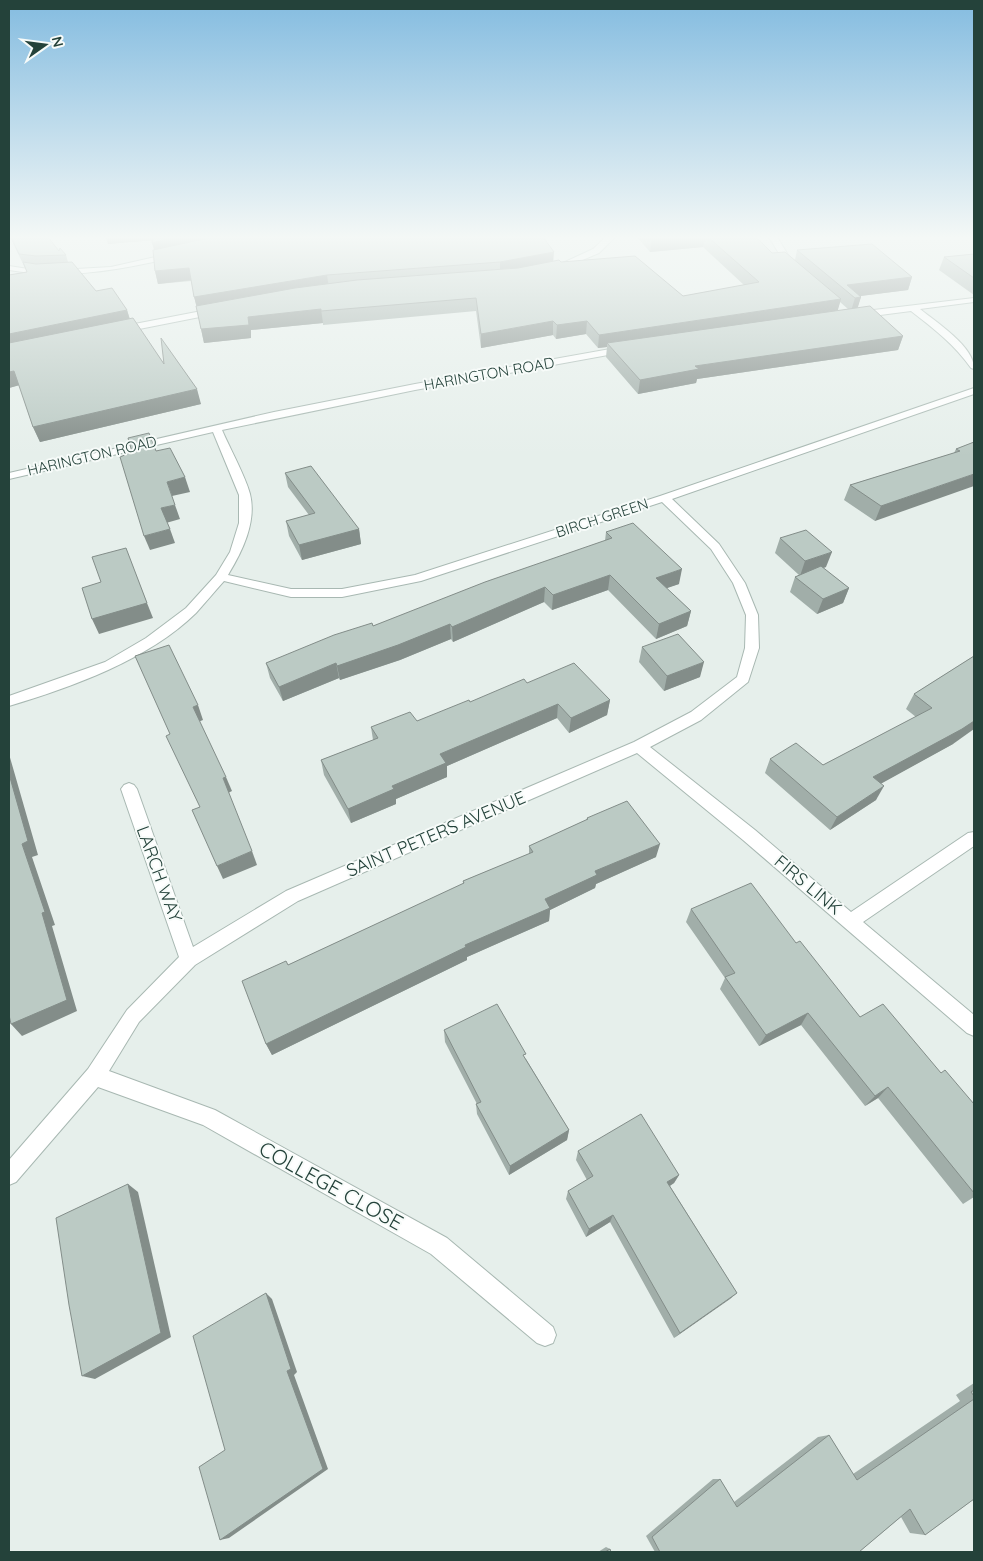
<svg xmlns="http://www.w3.org/2000/svg" width="983" height="1561" font-family="Quicksand,sans-serif">
<style>
.lines{fill:none;stroke-linecap:round;stroke-linejoin:round}
.minor-casing{stroke:#a8b8b2;stroke-width:2}
.minor{fill:#fff;fill-rule:evenodd}
.wall{fill:#a1aea9;fill-rule:evenodd}
.shaded-wall{fill:#838d89}
.building{fill:#bbcac4;stroke:#838d89}
.labels{text-anchor:middle;stroke-width:4;stroke-linejoin:round;paint-order:stroke}
.far-street-label{font-size:15px;fill:#24423a;stroke:#f7fbf9}
.street-label{font-size:18px;fill:#24423a;stroke:#f7fbf9}
.near-street-label{font-size:21px;fill:#24423a;stroke:#f7fbf9}
</style>
<rect width="100%" height="100%" fill="#e6efeb"/>
<g class="lines">
<defs>
<g id="minor">
<path d="M606,237H615L599,253L559,270L552,268L593,249Z"/>
<path d="M769,237H777L796,268L795,270H789Z"/>
<path d="M173,253H176V257C119,270 67,280 9,270V266L41,271L111,267Z"/>
<path d="M974,298V302L920,309C936,322 975,347 974,369L971,368C955,345 933,328 911,311L857,318L853,315L857,312Z"/>
<path d="M217,308L221,311L220,313L119,333L115,330L119,327Z"/>
<path d="M627,346L630,347V351L415,390L222,430C230,449 245,475 250,494C257,522 242,552 228,575L291,589H342L415,575L660,496L974,388V394L672,499L719,544L745,583L758,615L759,648L748,682L701,720L650,747L755,830L851,912L968,833L974,832V846L863,922L974,1015V1036L967,1033L743,840L637,753L298,901L195,965L139,1022L109,1071L215,1110L447,1238L553,1327L556,1335L553,1343L545,1346L537,1343L431,1254L203,1125L98,1087L16,1182L9,1185V1160L88,1069L127,1010L179,957L121,789L124,785L129,783L134,785L137,789L193,947L286,891L634,742L691,712L737,677L745,648L746,615L733,583L711,549L662,502L421,581L342,597H291L224,581C214,592 205,603 196,613C148,660 72,687 9,706V696L105,662L146,638L186,608L216,575L230,552L239,523V495L213,432L9,479V473L274,412L415,384Z"/>
</g>
</defs>
<use href="#minor" class="minor-casing"/>
<use href="#minor" class="minor"/>
</g>
<g class="wall">
<path d="M10,237H48L59,251L66,255L68,262L96,291L127,310L130,319L164,364L201,404L40,442L33,427L19,385L9,388V275L27,272Z"/>
<path d="M106,237L553,261L561,262L683,296L744,285L703,247L650,252L637,237H756L772,253L795,260L797,250L912,277L908,290L859,296L861,297L857,308L903,336L898,350L697,379L696,383L638,394L606,357L607,347L598,348L586,334L556,339L553,335L481,348L476,311L323,325V323L251,330V338L204,343L191,281L158,284L155,271L154,250L152,240L108,244ZM840,302L848,309L837,311Z"/>
<path d="M974,254V295L939,270L944,257Z"/>
<path d="M974,442L875,521L844,500L850,485L954,453L956,449Z"/>
<path d="M285,473L359,529L361,544L302,560L289,536L286,521L309,515L288,487Z"/>
<path d="M606,532L679,584L666,588L691,611L687,626L656,639L608,590L552,610L544,602L453,642L451,639L400,660L340,680L339,678L283,701L270,678L266,663L373,626L605,541Z"/>
<path d="M780,538L826,567L823,568L849,588L843,603L817,614L790,592L795,577L799,575L775,553Z"/>
<path d="M642,647L700,677L664,691L639,662Z"/>
<path d="M974,656L953,744L881,783L876,800L830,830L765,773L770,759L823,765L916,717L906,709L914,694Z"/>
<path d="M527,683L610,700L607,715L569,733L557,718L447,766V777L396,799V804L351,823L324,775L321,760L373,740L371,727L417,721Z"/>
<path d="M587,818L656,857L596,884L595,888L550,910L549,921L467,957V960L272,1055L266,1044L288,965L463,884V881L529,854V846L586,820Z"/>
<path d="M691,909L796,943L860,1017L941,1073L974,1104V1197L963,1204L878,1098L865,1106L801,1025L759,1046L720,989L725,978L686,922Z"/>
<path d="M444,1030L526,1059L569,1130L567,1140L509,1175L477,1114L476,1104H477L445,1042Z"/>
<path d="M578,1151L679,1175L674,1183L670,1186L737,1293L674,1338L610,1222L586,1237L566,1199L568,1191L587,1180L576,1160Z"/>
<path d="M974,1383V1499L925,1535L910,1533L901,1517L859,1552H655L646,1536L713,1479H720L734,1502L818,1437L829,1435L853,1474L960,1401L956,1395Z"/>
<path d="M606,1547L610,1549L611,1552H598Z"/>
</g>
<g class="shaded-wall">
<path d="M106,237H153L154,240L108,244Z"/>
<path d="M178,237H240L156,255L152,243Z"/>
<path d="M677,237H705L703,247L650,252L652,240Z"/>
<path d="M554,252L553,264L500,275V262Z"/>
<path d="M189,268L192,280L158,284L155,271Z"/>
<path d="M327,275L329,288L198,311L194,297Z"/>
<path d="M912,277L908,290L853,297L847,285Z"/>
<path d="M861,297L857,310L851,311L855,298Z"/>
<path d="M841,299L837,313L607,343V347L598,348L599,335Z"/>
<path d="M321,309L323,323L251,330V338L204,343L201,329L248,317Z"/>
<path d="M127,310L131,324L9,349V334Z"/>
<path d="M553,321V335L481,348V334Z"/>
<path d="M587,321L586,334L556,339L557,325Z"/>
<path d="M903,336L898,350L697,379L696,383L638,394L640,380L695,366Z"/>
<path d="M14,371L20,385L9,388V372Z"/>
<path d="M197,389L201,404L40,442L33,427Z"/>
<path d="M974,474V486L875,521L881,506Z"/>
<path d="M185,477L190,492L172,496L167,482Z"/>
<path d="M175,505L180,519L166,523L161,508Z"/>
<path d="M170,529L175,543L150,550L144,536Z"/>
<path d="M359,529L361,544L302,560L299,545Z"/>
<path d="M832,552L826,567L800,576L805,561Z"/>
<path d="M131,563L153,618L99,634L92,619Z"/>
<path d="M682,569L679,584L653,593L656,578Z"/>
<path d="M610,575L608,590L552,610L553,595Z"/>
<path d="M545,587L544,602L453,642L452,627Z"/>
<path d="M849,588L843,603L817,614L823,599Z"/>
<path d="M691,611L687,626L656,639L659,624Z"/>
<path d="M450,624L451,639L400,660L340,680L337,666Z"/>
<path d="M704,662L700,677L664,691L667,676Z"/>
<path d="M336,663L339,678L283,701L279,687Z"/>
<path d="M610,700L607,715L569,733L571,718Z"/>
<path d="M558,704L557,718L447,766V777L396,799V804L351,823L348,809L392,786L440,754Z"/>
<path d="M198,705L203,720L198,722L193,707Z"/>
<path d="M974,721V729L953,744L866,792L873,777Z"/>
<path d="M9,754L38,855L32,857L55,925L52,926L77,1011L22,1036L11,1024L42,913L22,844L9,774Z"/>
<path d="M226,777L232,791L228,793L223,778Z"/>
<path d="M884,786L876,800L830,830L837,817Z"/>
<path d="M660,844L656,857L596,884L595,888L550,910L549,921L467,957V960L272,1055L266,1044L465,945L595,871Z"/>
<path d="M252,851L257,865L223,879L217,866Z"/>
<path d="M808,1013L801,1025L759,1046L766,1035Z"/>
<path d="M888,1087L878,1098L865,1106L875,1096Z"/>
<path d="M569,1130L567,1140L509,1175L510,1166Z"/>
<path d="M679,1175L674,1183L663,1190L667,1182Z"/>
<path d="M128,1184L138,1192L171,1337L95,1379L82,1376Z"/>
<path d="M613,1215L610,1222L586,1237L589,1229Z"/>
<path d="M266,1293L272,1299L297,1372L294,1375L328,1469L229,1538L220,1540L287,1371Z"/>
<path d="M737,1293L730,1299L674,1338L680,1333Z"/>
</g>
<g class="building">
<path d="M11,237H48L59,251L60,248L66,255L36,256L19,254Z"/>
<path d="M152,237H178L152,243Z"/>
<path d="M213,237H543L554,252L500,262L327,275L194,297L189,268L155,271L153,250Z"/>
<path d="M650,237H677L652,240Z"/>
<path d="M708,237H756L772,253L785,252L841,299L599,335L587,321L557,325L553,321L481,334L476,298L321,311V309L248,317L249,325L201,329L196,306L295,288L357,280L518,268L559,260L561,262L635,256L683,296L759,282Z"/>
<path d="M872,244L912,277L847,285L861,297L855,298L797,250Z"/>
<path d="M974,254V278L944,257Z"/>
<path d="M23,262L36,264L72,262L96,291L112,288L127,310L9,334V275L27,272Z"/>
<path d="M870,306L903,336L695,366L699,369L640,380L607,343Z"/>
<path d="M133,318L164,364L161,338L197,389L33,427L14,371L9,372V343Z"/>
<path d="M149,433L156,451L170,448L185,477L167,482L175,505L161,508L170,529L144,536L120,457L132,452L128,438Z"/>
<path d="M974,442V474L881,506L850,485L960,451L956,449Z"/>
<path d="M311,466L359,529L299,545L286,521L315,513L285,473Z"/>
<path d="M633,523L682,569L656,578L691,611L659,624L610,575L553,595L545,587L452,627L450,624L398,645L337,666L336,663L279,687L266,663L334,635L372,623L373,626L485,582L612,538L606,532Z"/>
<path d="M806,530L832,552L805,561L780,538Z"/>
<path d="M126,548L147,603L92,619L82,588L101,582L92,557Z"/>
<path d="M821,566L849,588L823,599L795,577Z"/>
<path d="M678,634L704,662L667,676L642,647Z"/>
<path d="M169,645L198,705L193,707L226,777L223,778L252,851L217,866L192,810L200,807L166,736L170,734L135,656Z"/>
<path d="M974,656V721L962,729L873,777L884,786L837,817L770,759L796,743L823,765L932,708L914,694Z"/>
<path d="M574,663L610,700L571,718L558,704L440,754L446,763L392,786L394,789L348,809L321,760L378,738L371,727L410,712L417,721L469,700L470,702L524,679L527,683Z"/>
<path d="M9,774L28,841L22,844L45,912L42,913L67,1000L11,1024L9,1015Z"/>
<path d="M627,801L660,844L595,871L597,875L545,899L550,908L465,945L466,947L266,1044L242,981L286,961L288,965L464,883L463,881L533,852L529,846L588,819L587,818Z"/>
<path d="M751,883L796,943L800,941L860,1017L883,1004L941,1073L945,1070L974,1104V1193L888,1087L875,1096L808,1013L766,1035L725,977L735,973L691,909Z"/>
<path d="M497,1004L526,1054L523,1055L569,1130L510,1166L476,1104L481,1102L444,1030Z"/>
<path d="M641,1114L679,1175L667,1182L737,1293L680,1333L613,1215L589,1229L568,1191L593,1176L578,1151Z"/>
<path d="M128,1184L161,1333L82,1376L69,1305L56,1218Z"/>
<path d="M266,1293L291,1369L287,1371L323,1469L220,1540L199,1467L225,1450L193,1336Z"/>
<path d="M974,1390V1396L971,1392Z"/>
<path d="M974,1399V1499L925,1535L910,1509L859,1552H819L818,1551L817,1552H660L652,1537L720,1479L737,1507L829,1435L857,1480Z"/>
<path d="M610,1549L611,1552H605Z"/>
</g>
<linearGradient id="sky" x2="0" y2="1"><stop stop-color="#84bce0"/><stop offset="0.52" stop-color="#f4f8f6"/><stop offset="1" stop-color="#f4f8f6" stop-opacity="0"/></linearGradient>
<rect width="983" height="456" fill="url(#sky)"/>
<g class="labels">
<g class="far-street-label">
<text transform="translate(489 374) rotate(-10)" y="5">HARINGTON ROAD</text>
<text transform="translate(92 456) rotate(-13)" y="5">HARINGTON ROAD</text>
<text transform="translate(602 518) rotate(-18)" y="5">BIRCH GREEN</text>
</g>
<g class="street-label">
<text transform="translate(436 834) rotate(-23)" y="6">SAINT PETERS AVENUE</text>
<text transform="translate(159 874) rotate(70)" y="6">LARCH WAY</text>
<text transform="translate(808 885) rotate(40)" y="6">FIRS LINK</text>
</g>
<g class="near-street-label">
<text transform="translate(331 1186) rotate(29)" y="7">COLLEGE CLOSE</text>
</g>
</g>
<rect width="983" height="1561" fill="none" stroke="#24423a" stroke-width="20"/>
<g transform="translate(45 45) rotate(76)" stroke="#f7fbf9" stroke-width="4" paint-order="stroke">
<path d="M0-4L9 19L0 12L-9 19Z" fill="#24423a"/>
<text y="-8" font-size="14" font-weight="bold" text-anchor="middle" fill="#24423a">N</text>
</g>
</svg>
